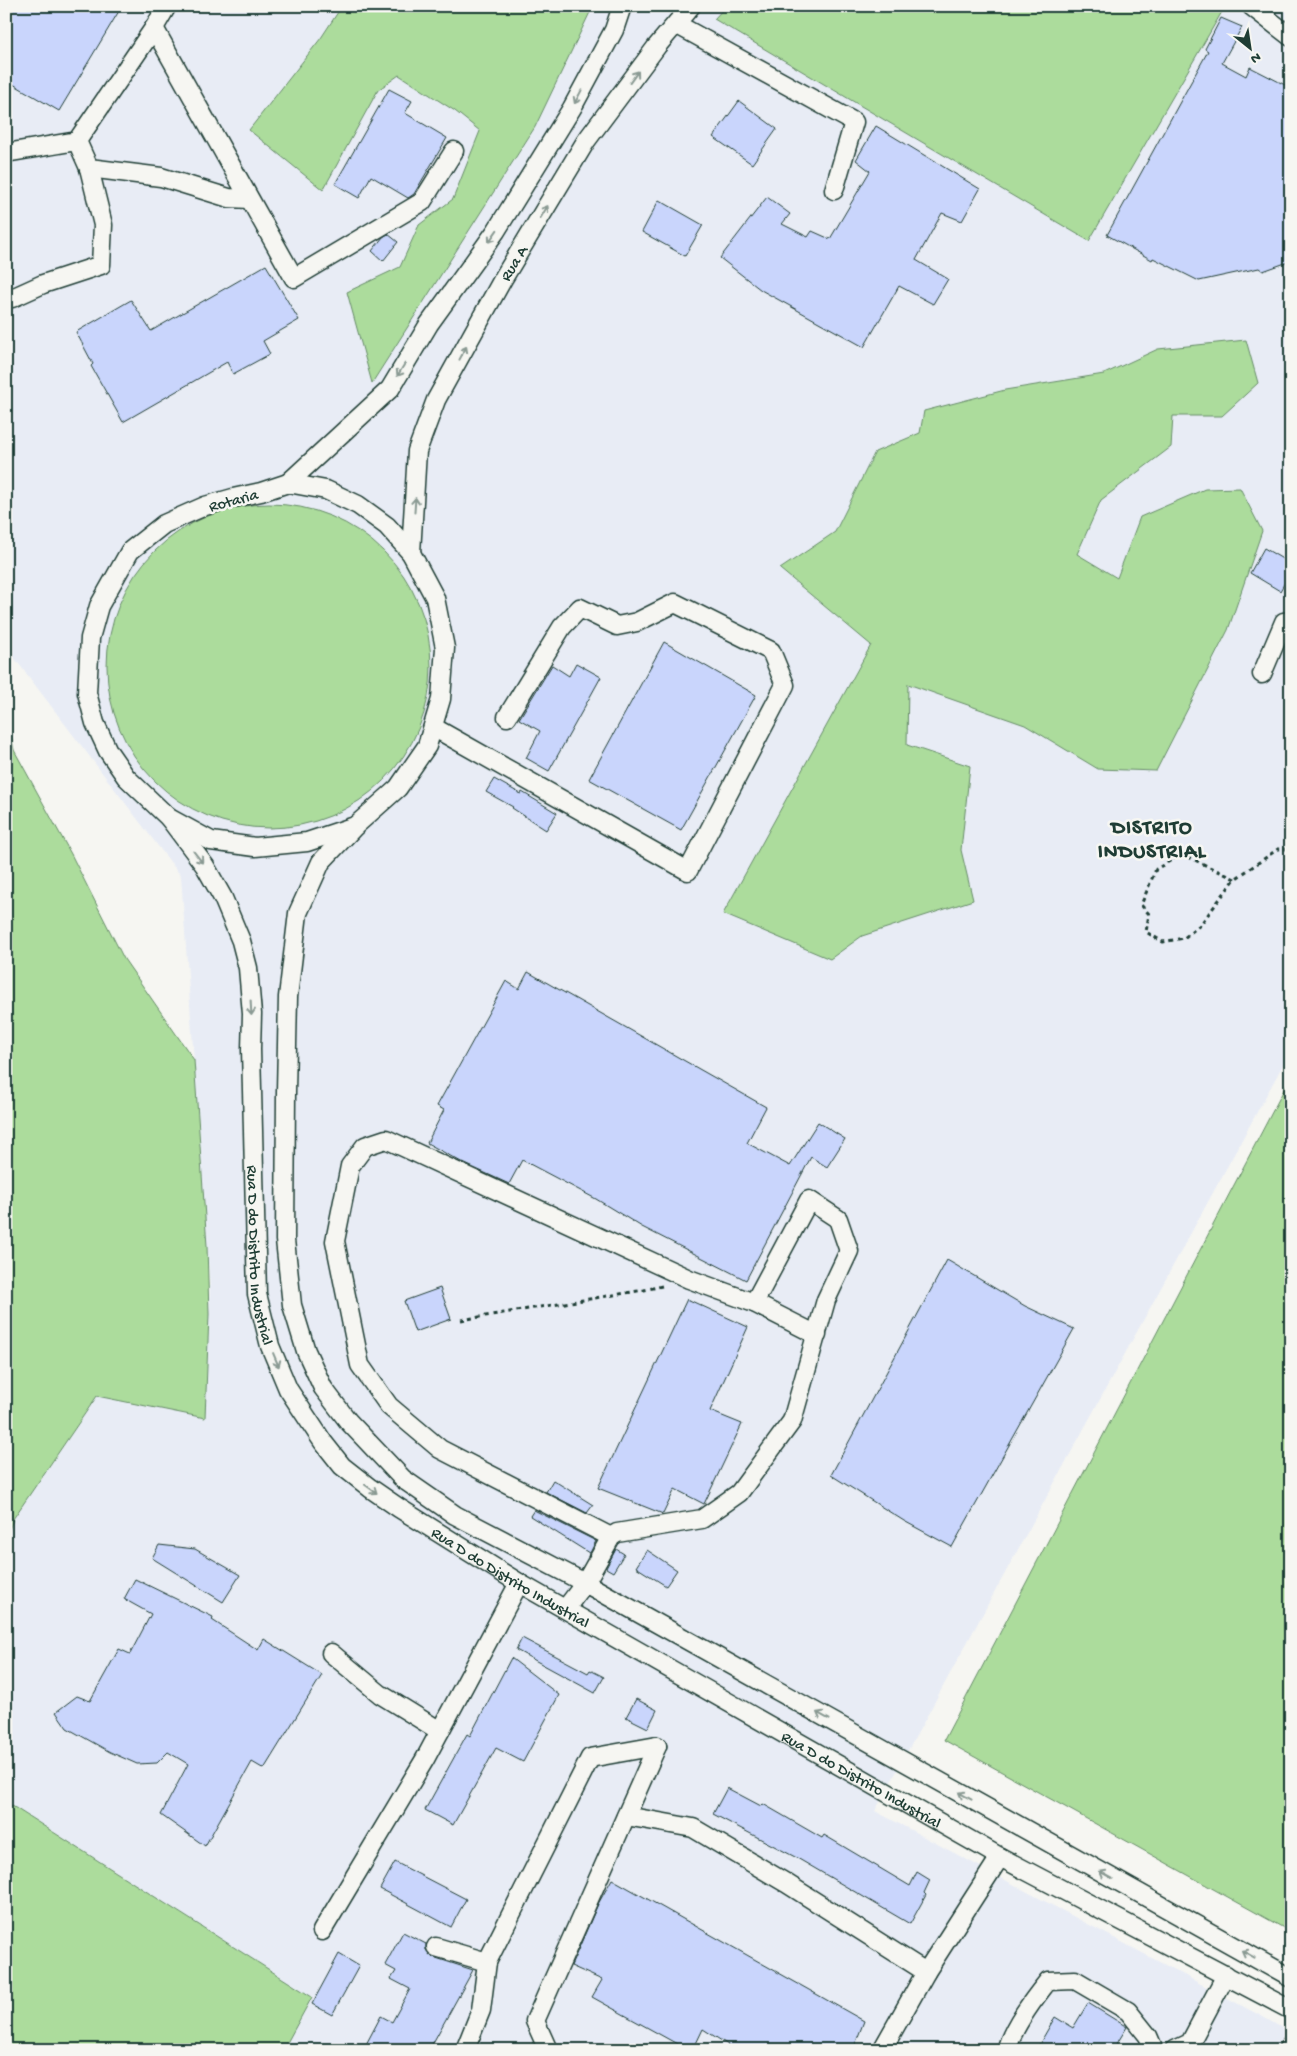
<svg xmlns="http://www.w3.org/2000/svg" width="1297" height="2056" font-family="'Gochi Hand',sans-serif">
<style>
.built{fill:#e8ecf5}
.green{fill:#acdc9c;stroke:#668c68}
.building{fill:#c9d5fc;stroke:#1f3d34}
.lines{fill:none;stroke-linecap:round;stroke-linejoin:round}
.minor-casing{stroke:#1f3d34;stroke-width:21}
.path{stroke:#1f3d34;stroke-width:3;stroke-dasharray:4 4;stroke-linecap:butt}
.minor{stroke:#f6f6f2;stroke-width:18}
.oneway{stroke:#8a9a93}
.labels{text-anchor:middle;stroke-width:5;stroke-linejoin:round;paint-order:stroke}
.street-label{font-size:16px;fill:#1f3d34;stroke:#f6f6f2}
.district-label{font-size:21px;font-weight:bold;letter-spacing:1px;fill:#1f3d34;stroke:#f6f6f2}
</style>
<rect width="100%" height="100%" fill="#f6f6f2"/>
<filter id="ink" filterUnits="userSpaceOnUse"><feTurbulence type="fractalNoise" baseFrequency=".02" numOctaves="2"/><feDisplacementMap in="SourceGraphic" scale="10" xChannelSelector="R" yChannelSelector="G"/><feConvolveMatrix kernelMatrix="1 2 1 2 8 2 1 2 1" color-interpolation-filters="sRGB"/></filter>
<g filter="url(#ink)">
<path class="built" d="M6,6H1291V1050L875,1811L1263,2017L1291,2033V2050H283L312,1997L6,1802V1538L13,1519L97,1396L205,1418L210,1289L181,876L6,647Z"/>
<g class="green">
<path d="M342,6H593L535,127L372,383L347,292L400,267L419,225L453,199L480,131L455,111L399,75L378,90L323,190L249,130L321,38Z"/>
<path d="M726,6H1216L1223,10L1089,241L714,19Z"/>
<path d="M1246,340L1258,383L1222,416H1173L1171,447L1101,500L1077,554L1117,578L1140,517L1205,489L1240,488L1262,531L1228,630L1156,771L1098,769L1025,725L908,684L907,745L970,766L961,850L973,900L862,936L830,959L723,914L871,645L780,569L835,532L875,452L920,433L924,411L1005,390L1104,374L1158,349Z"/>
<circle cx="269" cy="666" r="162"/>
<path d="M6,712L14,750L71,854L124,959L194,1060L207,1246L209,1314L205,1418L97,1396L13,1519L6,1538Z"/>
<path d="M1291,1076V1932L944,1740Z"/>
<path d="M6,1802L312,1997L283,2050H6Z"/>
</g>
<g class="building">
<path d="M6,6H122L59,111L6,80Z"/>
<path d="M1221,18L1242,27L1222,63L1246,76L1250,67L1291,88V261L1263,271L1259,268L1199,281L1153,258L1152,260L1107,235L1208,51L1205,49Z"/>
<path d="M389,89L412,101L405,113L447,138L414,194L408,198L371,176L359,198L335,184Z"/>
<path d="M739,101L777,129L752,164L713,137Z"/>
<path d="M876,126L980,189L962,221L942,213L916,260L948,279L933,304L899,286L864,347L761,290L720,258L767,197L790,214L782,224L808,237L812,231L830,239L870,171L856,160Z"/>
<path d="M659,200L703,225L685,256L642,232Z"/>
<path d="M388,234L398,242L383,261L372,251L383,237Z"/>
<path d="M266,265L299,320L263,341L270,354L233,374L227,362L123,422L91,366L93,364L76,332L131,300L151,331Z"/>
<path d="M1264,548L1291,564V572L1280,591L1250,573Z"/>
<path d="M664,642L756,695L681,830L589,779Z"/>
<path d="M576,663L601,677L549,771L526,758L540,731L519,719L552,665L569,676Z"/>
<path d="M494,779L521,794L522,792L557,813L546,830L512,808L513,807L486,792Z"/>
<path d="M528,972L766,1107L747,1143L790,1166L818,1122L845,1139L827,1167L811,1157L746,1280L642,1227L596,1199L522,1160L509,1184L463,1163L427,1143L444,1110L437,1106L506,981L519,989Z"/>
<path d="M947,1260L1025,1306L1074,1329L952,1547L904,1521L831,1475Z"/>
<path d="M440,1288L451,1319L415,1332L404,1301Z"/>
<path d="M687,1299L748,1327L710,1411L742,1424L704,1504L675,1489L663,1514L598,1488Z"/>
<path d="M553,1480L593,1505L587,1513L546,1492Z"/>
<path d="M534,1510L596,1541L588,1557L589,1553L530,1516Z"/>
<path d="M159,1545L195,1549L240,1575L223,1602L152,1558Z"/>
<path d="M616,1549L624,1554L613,1572L606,1568Z"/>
<path d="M647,1550L677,1570L666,1586L636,1567Z"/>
<path d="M135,1579L213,1617L212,1620L258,1650L264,1639L322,1675L264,1769L252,1762L205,1846L161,1815L188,1764L168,1752L157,1763L137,1764L110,1752L67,1728L56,1712L77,1696L90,1701L119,1649L130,1654L151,1614L124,1599Z"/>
<path d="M522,1638L588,1673L590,1670L604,1677L595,1693L516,1650Z"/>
<path d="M511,1658L559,1695L523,1762L496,1748L453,1825L425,1810L467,1734L470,1736Z"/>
<path d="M636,1699L657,1710L648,1728L626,1717Z"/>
<path d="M727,1788L761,1806L763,1804L822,1838L824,1835L910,1886L917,1872L930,1880L924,1893L926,1895L910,1924L797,1858L713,1814Z"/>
<path d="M395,1862L466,1899L451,1927L380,1889Z"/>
<path d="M612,1879L864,2021L853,2050H736L703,2029L693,2050H688L592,1997L602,1980L571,1966L598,1904Z"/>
<path d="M403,1932L426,1944V1950L433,1957L473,1970L429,2050H363L381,2016L392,2022L410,1989L391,1979L396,1971L385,1965Z"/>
<path d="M339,1954L359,1966L332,2015L312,2004Z"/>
<path d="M1088,2003L1127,2027L1113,2050H1036L1055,2017L1073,2028Z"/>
</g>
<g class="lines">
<defs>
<g id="minor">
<path d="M1251,6L1291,37"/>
<path d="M676,24L854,122L834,190"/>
<path d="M154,28L294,278L422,202L454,151"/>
<path d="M77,141L89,168L161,177L229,198L249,199"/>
<path d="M6,153L77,141L154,28L167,6"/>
<path d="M6,298H12L43,284L101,265L103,225L89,168"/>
<path d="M288,483L326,490L358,505L387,526L411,553L435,598L445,648L441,699L427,746L398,788L355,826L307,842L255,847L211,841L169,818L126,777L108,751L95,723L87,693L90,638L99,606L130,551L164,524L205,506L233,498L261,492Z"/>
<path d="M288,483L390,389L429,324L496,231L572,108L614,30L622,6"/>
<path id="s1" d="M411,553L417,451L436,400L504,277L586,141L657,46L691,6"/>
<path d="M1262,674L1284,622L1291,621"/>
<path d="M433,727L688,871L785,685L771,651L675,603L637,622L617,626L580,608L562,627L507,717"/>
<path id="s2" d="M169,818L205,866L223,898L241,941L248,968L252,1014L251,1049L257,1294L270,1346L288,1389L323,1442L342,1466L370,1488L399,1508L519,1583L1000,1857L1291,2010"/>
<path d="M355,826L321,862L298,913L288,997L286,1092L285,1240L292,1305L306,1351L323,1388L348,1421L403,1479L455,1515L585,1583L1291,1978"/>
<path d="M611,1537L440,1449L389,1406L360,1365L335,1241L350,1166L365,1146L386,1139L689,1279L754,1303L817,1335"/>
<path d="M566,1608L585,1583L611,1537L617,1533L702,1519L739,1493L792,1421L826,1300L849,1251L838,1219L809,1200L754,1303"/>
<path d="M331,1653L380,1694L440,1731"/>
<path d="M626,1816L693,1828L786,1883L926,1972"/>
<path d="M322,1931L425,1759L519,1583"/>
<path d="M436,1947L487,1962L481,2010L465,2050"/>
<path d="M487,1962L590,1758L657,1746"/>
<path d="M548,2050L535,2021L657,1746"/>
<path d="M882,2050L926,1972L1000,1857"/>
<path d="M1006,2050C1014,2025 1032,2001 1048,1981L1075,1980L1128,2011L1148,2036L1154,2050"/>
<path d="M1175,2050L1190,2043L1226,1975"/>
<path d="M1287,2050L1291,2044"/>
</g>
</defs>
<use href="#minor" class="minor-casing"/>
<g class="path">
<path d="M1235,879L1182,854L1156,869L1141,905L1149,914L1146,932L1163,942L1184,938L1200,925L1235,879L1278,849H1291"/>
<path d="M461,1320L644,1290L662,1286"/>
</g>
<use href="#minor" class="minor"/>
</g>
<defs><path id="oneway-shaft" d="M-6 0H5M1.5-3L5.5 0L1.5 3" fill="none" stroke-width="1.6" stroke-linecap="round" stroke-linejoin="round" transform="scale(1.25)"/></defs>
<g class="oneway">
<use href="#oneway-shaft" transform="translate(634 77) rotate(-54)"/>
<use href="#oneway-shaft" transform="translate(578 97) rotate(118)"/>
<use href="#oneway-shaft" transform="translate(544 212) rotate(-59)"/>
<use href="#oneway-shaft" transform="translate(493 236) rotate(125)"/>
<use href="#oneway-shaft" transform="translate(463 353) rotate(-62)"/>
<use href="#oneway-shaft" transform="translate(401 370) rotate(121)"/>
<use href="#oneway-shaft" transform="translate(415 505) rotate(-86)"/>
<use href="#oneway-shaft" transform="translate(198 857) rotate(52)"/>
<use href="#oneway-shaft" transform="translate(251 1008) rotate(87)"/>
<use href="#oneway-shaft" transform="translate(276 1360) rotate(67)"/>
<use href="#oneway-shaft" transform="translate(371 1489) rotate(36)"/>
<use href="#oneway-shaft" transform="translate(823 1716) rotate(-151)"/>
<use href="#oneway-shaft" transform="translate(965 1796) rotate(-151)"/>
<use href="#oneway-shaft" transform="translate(1106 1875) rotate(-151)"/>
<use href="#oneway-shaft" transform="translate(1248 1954) rotate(-151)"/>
</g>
</g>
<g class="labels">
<g class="street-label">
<text dy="6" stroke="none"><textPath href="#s1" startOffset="314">Rua A</textPath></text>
<text transform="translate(233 499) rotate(-15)" y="6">Rotaria</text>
<text dy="6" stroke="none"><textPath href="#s2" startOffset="459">Rua D do Distrito Industrial</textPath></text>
<text dy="6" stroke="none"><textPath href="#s2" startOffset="894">Rua D do Distrito Industrial</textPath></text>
<text dy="6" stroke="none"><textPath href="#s2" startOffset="1299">Rua D do Distrito Industrial</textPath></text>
</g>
<g class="district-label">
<text x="1152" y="833">DISTRITO<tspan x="1152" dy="24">INDUSTRIAL</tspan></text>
</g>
</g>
<rect width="1297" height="2056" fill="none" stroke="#f6f6f2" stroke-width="25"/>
<rect x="12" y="12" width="1272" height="2031" fill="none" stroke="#1f3d34" stroke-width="2" filter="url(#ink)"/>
<g transform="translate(1250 48) rotate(150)" stroke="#f6f6f2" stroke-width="4" paint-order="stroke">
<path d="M0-4L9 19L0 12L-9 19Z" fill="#1f3d34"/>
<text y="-8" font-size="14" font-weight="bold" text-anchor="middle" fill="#1f3d34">N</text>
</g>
</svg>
